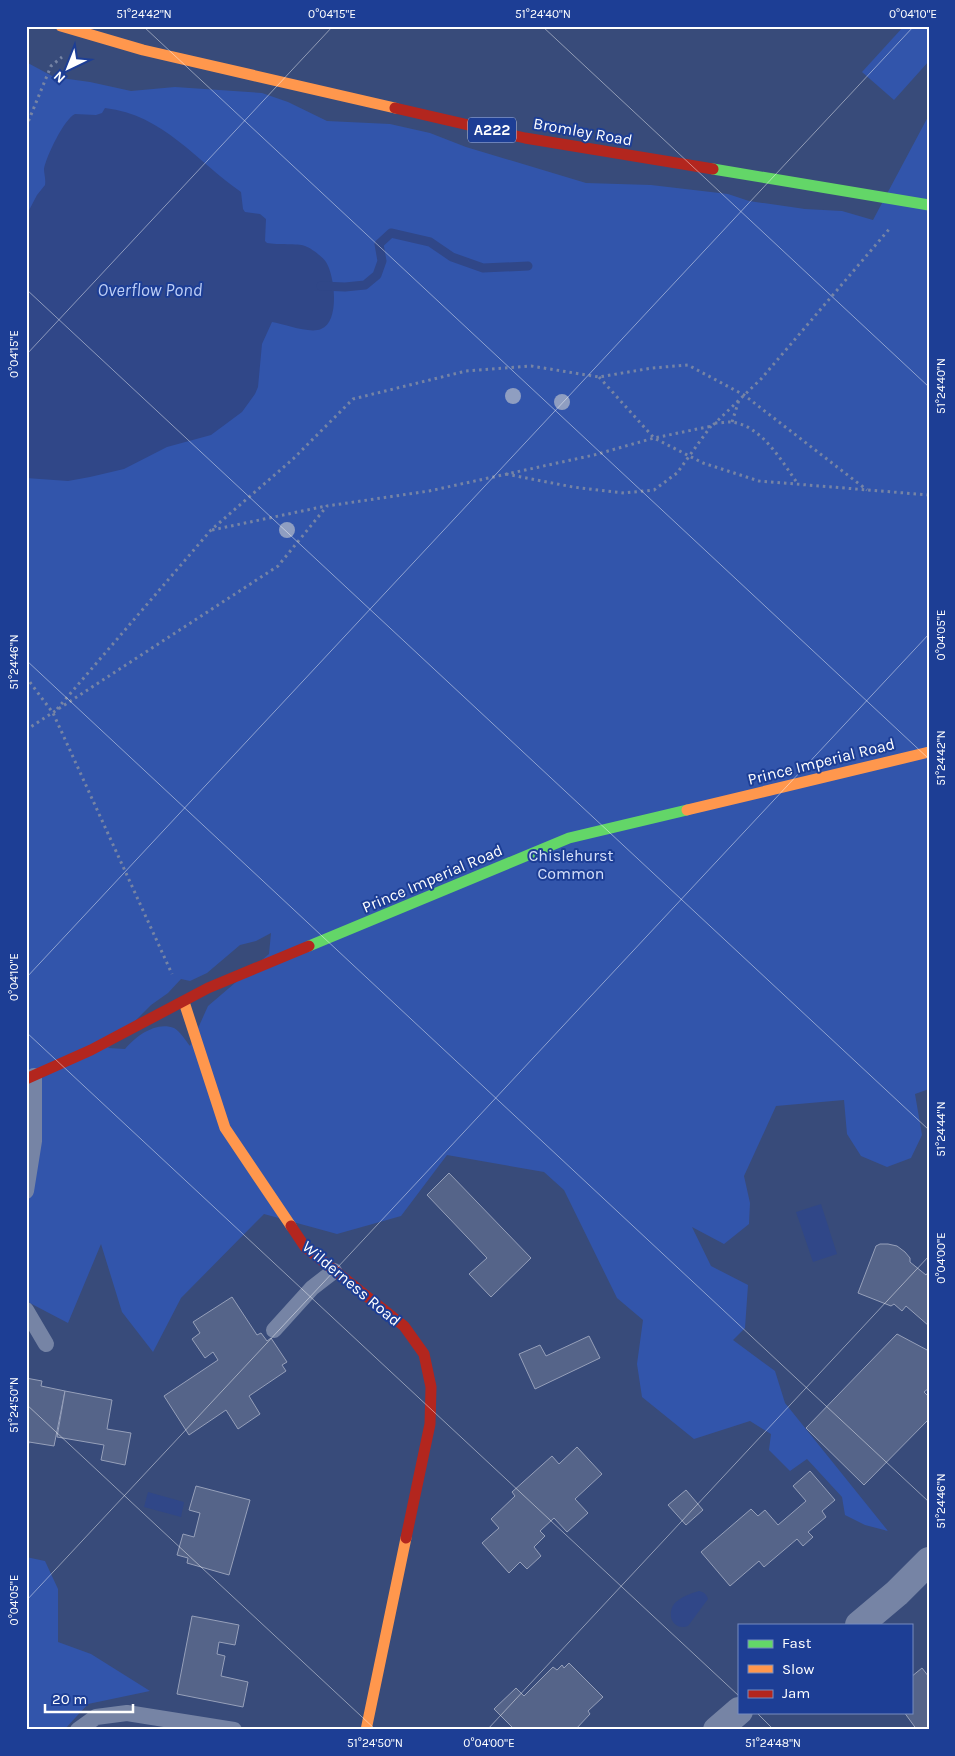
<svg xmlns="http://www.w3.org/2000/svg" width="955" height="1756" font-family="Karla,sans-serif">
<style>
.green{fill:#3255ab;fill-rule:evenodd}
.water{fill:#304788}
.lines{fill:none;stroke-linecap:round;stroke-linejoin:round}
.stream{stroke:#304788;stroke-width:9}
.building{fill:#556489;stroke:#96a0ba}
.path{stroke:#7684a5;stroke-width:3;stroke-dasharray:2.5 4;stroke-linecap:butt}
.lane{stroke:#7684a5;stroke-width:16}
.street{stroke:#7684a5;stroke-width:28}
.fast{stroke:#63d668;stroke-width:11}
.slow{stroke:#ff974d;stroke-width:11}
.jam{stroke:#b3261e;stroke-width:11}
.tree{fill:#8f9ec1}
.ticks{fill:none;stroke:#fff;stroke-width:1;stroke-opacity:0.45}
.labels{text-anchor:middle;stroke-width:4;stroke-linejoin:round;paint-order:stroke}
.shield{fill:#1d3e95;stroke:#bbc5df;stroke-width:1}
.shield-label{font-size:15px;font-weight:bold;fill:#fff}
.street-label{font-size:16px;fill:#fff;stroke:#1d3e95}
.park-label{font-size:16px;fill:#d7e1fb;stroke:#1d3e95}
.water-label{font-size:18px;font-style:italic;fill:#bdcef6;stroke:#1d3e95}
.neatline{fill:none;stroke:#fff;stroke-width:2}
.ticks-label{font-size:12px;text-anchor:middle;fill:#fff}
</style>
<rect width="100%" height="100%" fill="#384b7a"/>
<g class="green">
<path d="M904,26H929V61L894,100L862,72Z"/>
<path d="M26,62L54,77L90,82L131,91L175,87L262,93L288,102L327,121L390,124L430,133L466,147L586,183L651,185L728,194L749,201L805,209L842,211L873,220L929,115V1089L915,1094L922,1135L911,1158L887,1167L861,1156L847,1134L844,1100L776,1106L744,1176L750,1203L749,1224L724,1244L692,1227L711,1266L748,1285L745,1328L733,1340L775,1371L785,1403L888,1531L865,1525L845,1515L842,1497L807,1459L790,1471L769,1450L771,1434L750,1421L694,1439L642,1397L637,1364L643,1320L617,1298L564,1190L544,1172L447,1155L401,1216L337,1234L264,1214L181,1298L153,1352L122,1312L101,1244L68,1323L26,1301ZM271,933L269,954L208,1006L190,1046C186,1041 180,1031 174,1028C156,1021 136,1036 125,1049L108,1048L151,1005L168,993L181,979L190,981L207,973L240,945L256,941Z"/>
<path d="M26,1557L45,1561L58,1589V1642L91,1654L150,1691L88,1704L64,1730H26Z"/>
</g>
<g class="water">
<path d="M105,108C164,115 195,160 241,192L243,209L245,212L260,214L266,219L265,241L267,243C277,245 298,243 305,246C311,248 323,257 326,262C335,276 340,322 321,329C310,334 284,324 272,322L262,344L258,387L255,394L242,412L211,435L167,447L124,469L90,477L68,481L26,478V216L37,195L45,185C46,179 44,174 44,169C46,157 64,119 75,114L96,115L102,113Z"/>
<path d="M821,1204L837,1254L813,1262L796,1212Z"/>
<path d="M148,1492L184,1502L181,1517L144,1507Z"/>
<path d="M699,1591C704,1592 706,1594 708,1599L688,1626C674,1631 666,1616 674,1604C679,1598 691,1593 699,1591Z"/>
</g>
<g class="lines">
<path class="stream" d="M321,286L345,287L365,285L377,275L382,261L379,244L391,233L430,242L452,257L483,268L528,266"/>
</g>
<g class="building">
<path d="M449,1173L531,1258L491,1297L469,1274L487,1258L427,1195Z"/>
<path d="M880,1244H888L897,1246L905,1252L910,1258V1262L926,1275L929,1271V1326L906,1306L902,1311L894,1304L891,1306L858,1293L876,1246Z"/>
<path d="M232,1297L257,1335L261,1333L267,1341L271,1338L287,1362L282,1365L286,1371L249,1396L260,1414L238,1429L226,1410L189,1435L164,1396L218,1360L213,1352L205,1358L192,1339L200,1333L193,1322Z"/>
<path d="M897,1334L929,1351V1388L924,1392L929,1397V1419L864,1485L806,1428Z"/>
<path d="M589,1336L600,1358L535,1389L519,1354L540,1345L546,1356Z"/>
<path d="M26,1378L42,1381L41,1386L65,1391L54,1446L29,1442L27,1452Z"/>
<path d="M65,1391L112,1400L107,1429L131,1433L125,1465L101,1460L104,1445L57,1437Z"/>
<path d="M577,1447L602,1474L575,1499L588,1513L567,1532L554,1518L540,1531L545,1536L534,1547L541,1556L527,1569L520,1562L509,1573L482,1543L499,1528L491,1519L515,1496L512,1492L552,1456L559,1464Z"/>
<path d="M810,1471L835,1500L822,1511L826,1517L808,1532L813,1537L803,1546L797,1539L764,1567L759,1561L730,1586L701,1552L751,1509L758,1516L765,1510L778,1525L806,1501L793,1486Z"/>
<path d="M196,1486L250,1500L229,1575L187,1563L188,1558L177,1555L183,1534L194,1537L200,1513L189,1510Z"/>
<path d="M686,1490L703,1510L686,1525L668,1505Z"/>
<path d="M192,1616L239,1625L235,1645L219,1642L217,1654L225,1656L221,1676L248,1682L243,1707L177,1694Z"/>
<path d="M569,1663L603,1697L588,1711L590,1714L575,1730H509L512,1727L494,1709L516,1688L524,1696L553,1667L557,1670L562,1665L564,1668Z"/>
<path d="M922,1668L929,1677V1730H917L904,1712H911V1677Z"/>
</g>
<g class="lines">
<g class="path">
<path d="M893,26L894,27"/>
<path d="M26,127L51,66L62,57"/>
<path d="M599,377L654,438L703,463L759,481L929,495"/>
<path d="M732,422L739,400"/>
<path d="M715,423C720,423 726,422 731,422C762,425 782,462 798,484"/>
<path d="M506,474L573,487L624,493L654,490L677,473L711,426"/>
<path d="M212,530L326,506"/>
<path d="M26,677L53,713L172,974"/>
<path d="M57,709L211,530L293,459L353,399L466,371L531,366L599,377L652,368L688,365L744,395L867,490"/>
<path d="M26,730L278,566L327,506L429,491L594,455L654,438L712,426L761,379L891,227"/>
</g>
<g class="lane">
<path d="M26,1191L34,1141V1076"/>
<path d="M26,1310L46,1344"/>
<path d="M274,1330L312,1288L334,1271"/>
<path d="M78,1730L96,1717L127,1713L234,1730"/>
</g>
<g class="street">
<path d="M859,1625L897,1593L929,1561"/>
<path d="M717,1730L739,1711"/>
</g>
<g class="fast">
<path d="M713,169L929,205"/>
<path d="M309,946L569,838L687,810"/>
</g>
<g class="slow">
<path d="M61,26L143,50L395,108"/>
<path d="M687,810L929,752"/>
<path d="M184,1002L225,1128L291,1226"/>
<path d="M366,1730L406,1538"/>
</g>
<g class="jam">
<path d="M395,108L525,138L713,169"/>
<path d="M26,1079L91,1050L208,988L309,946"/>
<path d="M291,1226L305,1247L404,1326L424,1354L431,1387L430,1424L406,1538"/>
</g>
</g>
<g class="tree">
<circle cx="513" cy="396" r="8"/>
<circle cx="562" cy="402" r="8"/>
<circle cx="287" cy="530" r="8"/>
</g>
<path class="ticks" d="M143,26L929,759M542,26L929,387M26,289L929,1130M26,355L333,26M26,660L929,1502M26,978L914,26M26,1032L739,1696M26,1404L376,1730M26,1601L929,634M756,1712L774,1730M487,1730L929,1256"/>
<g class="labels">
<rect class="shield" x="468" y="117.5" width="48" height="25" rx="4"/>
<g class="shield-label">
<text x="492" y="135">A222</text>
</g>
<g class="street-label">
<text transform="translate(583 131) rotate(10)" y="6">Bromley Road</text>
<text transform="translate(821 761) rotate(-14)" y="6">Prince Imperial Road</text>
<text transform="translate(432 878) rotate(-23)" y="6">Prince Imperial Road</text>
<text transform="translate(352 1283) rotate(40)" y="6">Wilderness Road</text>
</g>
<g class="park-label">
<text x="571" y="861">Chislehurst<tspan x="571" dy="18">Common</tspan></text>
</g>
<g class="water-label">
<text x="150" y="296">Overflow Pond</text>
</g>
</g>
<rect width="955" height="1756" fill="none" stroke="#1d3e95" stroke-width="55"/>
<rect x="738" y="1624" width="175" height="90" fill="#1d3e95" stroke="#778bbf"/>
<rect x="748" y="1640" width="25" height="8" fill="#63d668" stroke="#778bbf"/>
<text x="782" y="1648" font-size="15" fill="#ffffff">Fast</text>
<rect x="748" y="1665" width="25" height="8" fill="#ff974d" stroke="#778bbf"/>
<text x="782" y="1674" font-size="15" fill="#ffffff">Slow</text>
<rect x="748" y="1690" width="25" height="8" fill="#b3261e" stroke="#778bbf"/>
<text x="782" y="1698" font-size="15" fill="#ffffff">Jam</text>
<g transform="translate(68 68) rotate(223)" stroke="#1d3e95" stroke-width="4" paint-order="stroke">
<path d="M0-4L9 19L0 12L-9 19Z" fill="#ffffff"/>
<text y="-8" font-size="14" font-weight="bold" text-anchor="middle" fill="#ffffff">N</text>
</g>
<path d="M45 1704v8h88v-8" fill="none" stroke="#ffffff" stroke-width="2.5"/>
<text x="52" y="1704" font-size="15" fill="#ffffff" stroke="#1d3e95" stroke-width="4" paint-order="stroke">20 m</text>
<rect x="28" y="28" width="900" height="1700" class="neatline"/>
<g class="ticks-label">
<text x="144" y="18">51°24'42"N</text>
<text x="332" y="18">0°04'15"E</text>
<text x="543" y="18">51°24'40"N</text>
<text x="913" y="18">0°04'10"E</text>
<text transform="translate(14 354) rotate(-90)" y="4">0°04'15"E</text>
<text transform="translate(941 386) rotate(-90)" y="4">51°24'40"N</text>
<text transform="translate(941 635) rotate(-90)" y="4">0°04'05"E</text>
<text transform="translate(14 662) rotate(-90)" y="4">51°24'46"N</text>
<text transform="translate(941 758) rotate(-90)" y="4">51°24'42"N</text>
<text transform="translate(14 977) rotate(-90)" y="4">0°04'10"E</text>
<text transform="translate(941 1129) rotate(-90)" y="4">51°24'44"N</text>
<text transform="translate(941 1258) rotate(-90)" y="4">0°04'00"E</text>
<text transform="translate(14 1405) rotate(-90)" y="4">51°24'50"N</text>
<text transform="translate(941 1501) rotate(-90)" y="4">51°24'46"N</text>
<text transform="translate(14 1600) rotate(-90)" y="4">0°04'05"E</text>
<text x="375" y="1747">51°24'50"N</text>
<text x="489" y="1747">0°04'00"E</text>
<text x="773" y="1747">51°24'48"N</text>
</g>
</svg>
